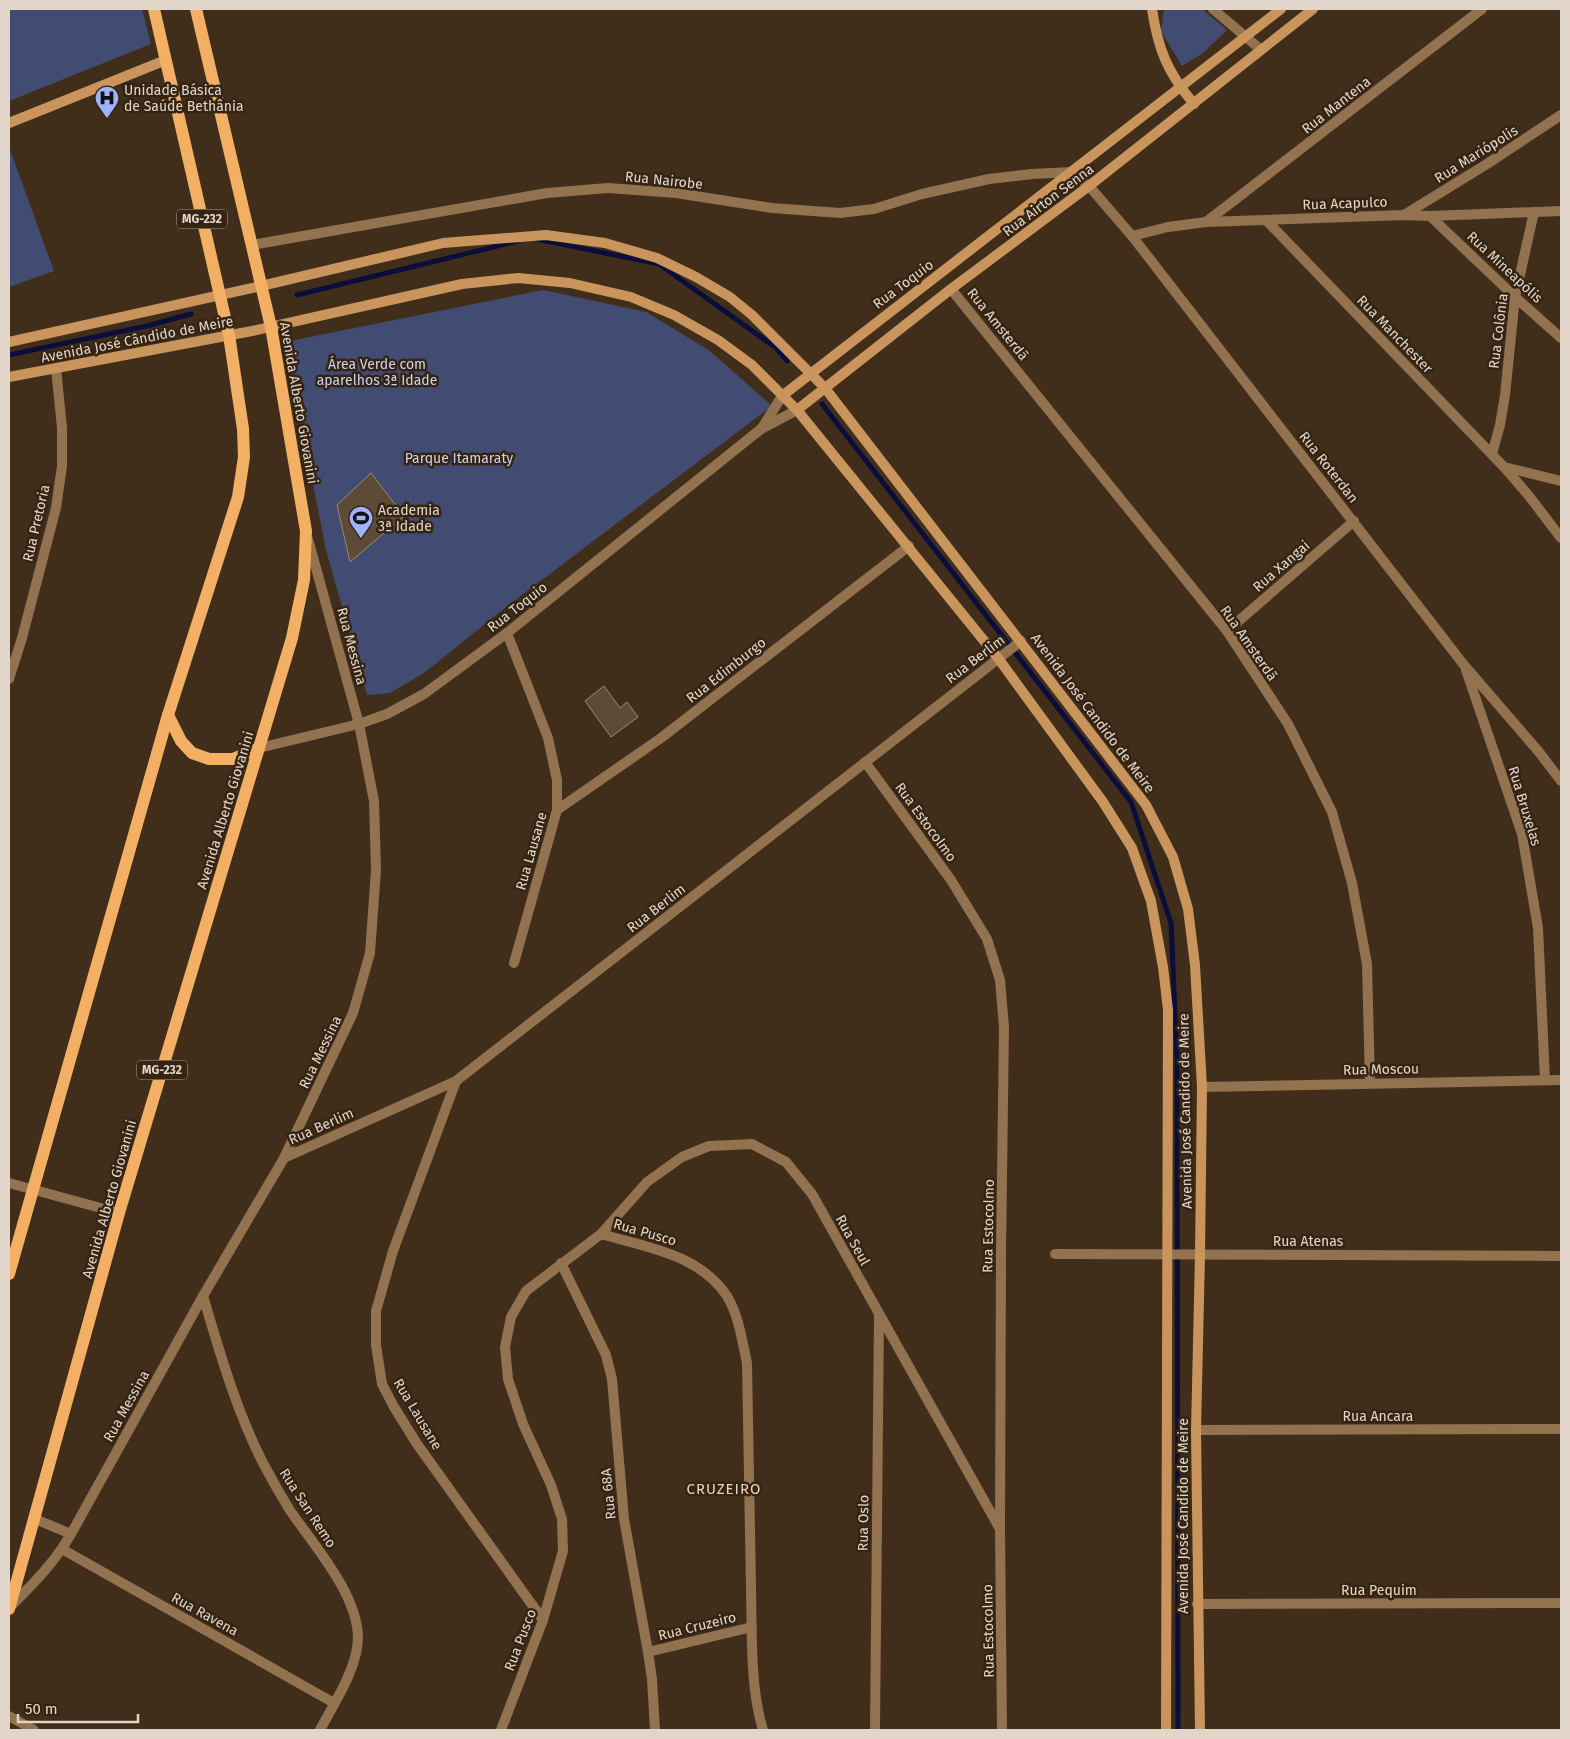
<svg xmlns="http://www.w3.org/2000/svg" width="1570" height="1739" font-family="'Fira Sans',sans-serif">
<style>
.green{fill:#424c73}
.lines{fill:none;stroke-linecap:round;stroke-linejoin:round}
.stream{stroke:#0b0e3a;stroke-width:5}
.building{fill:#5e4b37;stroke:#9d8973}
.street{stroke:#93724f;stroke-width:10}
.secondary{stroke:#c9955c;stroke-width:10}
.primary{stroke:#f3b065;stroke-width:12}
.labels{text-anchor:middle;stroke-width:5;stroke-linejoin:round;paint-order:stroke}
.shield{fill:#352412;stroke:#aea194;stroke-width:1}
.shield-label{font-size:12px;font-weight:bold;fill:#e2d6cb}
.poi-label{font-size:14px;fill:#e2d6cb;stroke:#352412;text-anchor:start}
.street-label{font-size:14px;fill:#e2d6cb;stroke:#352412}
.park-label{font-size:14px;fill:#cad3f3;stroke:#352412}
.neighbourhood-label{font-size:15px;letter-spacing:1px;fill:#ead4bd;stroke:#352412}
</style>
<rect width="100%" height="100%" fill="#402e1b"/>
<g class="green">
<path d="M9,9H142L151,44L9,101Z"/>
<path d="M1164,9H1202L1227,30L1203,53L1182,66L1161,31Z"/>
<path d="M9,147L54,271L9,287Z"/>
<path d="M543,290L646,312L710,351L772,406L506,607L424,673L390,693L367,695L326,550L285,342Z"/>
</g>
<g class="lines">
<g class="stream">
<path d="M536,239L659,264L776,348L787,361"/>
<path d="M297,295L518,241"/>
<path d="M9,355L147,326L191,314"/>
<path d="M822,404L1131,802L1171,923L1177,1057L1178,1730"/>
</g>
</g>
<g class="building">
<path d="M371,473L404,516L350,562L337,505Z"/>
<path d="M604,686L620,708L627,702L638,717L611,737L585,701Z"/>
</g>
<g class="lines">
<g class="street">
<path d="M1213,9L1260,49"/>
<path d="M1404,215L1487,164L1561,115"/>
<path d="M1430,216L1515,297L1561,338"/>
<path d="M1266,220L1504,467L1529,496L1561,538"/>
<path d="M1206,222L1482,9"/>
<path d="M1132,236L1168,227L1206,222L1404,215L1430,216L1561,211"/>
<path d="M252,245L547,193L608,188L676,193L772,208L840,213L874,209L922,194L989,179L1032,174L1072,172L1089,186L1132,236L1464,665L1539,752L1561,781"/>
<path d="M951,289L1227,631L1288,724L1332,812L1352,883L1367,964L1370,1083"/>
<path d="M762,428L782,396"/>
<path d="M1492,454L1500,425L1505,395L1515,297L1534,212"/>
<path d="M1504,467L1561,481"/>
<path d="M1227,631L1354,521"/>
<path d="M507,633L548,738L557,780V810L514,963"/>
<path d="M1466,670L1522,834L1538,928L1545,1080"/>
<path d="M9,679L22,638L56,508L62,466V428L56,368"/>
<path d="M259,748L359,724L387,714L424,694L507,633L761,429L797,410"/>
<path d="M865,762L951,880L987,939L1000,980L1004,1027L1001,1252L1000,1529L1002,1730"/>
<path d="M557,810L661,738L909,546"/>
<path d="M456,1081L393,1251L376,1311V1345L382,1384L394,1407L417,1444L543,1620"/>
<path d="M1202,1087L1561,1080"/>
<path d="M284,1158L456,1081L1021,641"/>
<path d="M9,1183L119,1213"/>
<path d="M601,1234L647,1182L682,1157L709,1146L752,1144L786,1162L812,1194L1000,1529"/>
<path d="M1055,1254L1561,1256"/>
<path d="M561,1263L606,1355L612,1379L624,1519L648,1652L652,1679L655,1730"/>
<path d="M203,1296C220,1353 236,1410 263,1463C271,1478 280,1494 289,1509C313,1544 357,1593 358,1637C358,1668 334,1703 320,1730"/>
<path d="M1196,1430L1561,1429"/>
<path d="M35,1519L71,1534"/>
<path d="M62,1549L334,1703"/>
<path d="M1197,1604L1561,1603"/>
<path d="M10,1607C33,1584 55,1562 71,1534L203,1296L284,1158L353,1013L370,953L376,870L374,801L359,724L308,539"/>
<path d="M648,1652L752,1627"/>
<path d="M9,1716L34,1730"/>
<path d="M501,1730L543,1620L563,1551L562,1519L551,1485L523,1424L508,1379L505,1347L511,1317L526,1291L601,1234C646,1247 699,1254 727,1296C739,1316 742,1341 747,1363C748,1438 750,1512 751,1587C752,1632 750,1688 763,1730"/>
<path d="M875,1730L879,1316"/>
</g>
<g class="secondary">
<path d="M1152,9C1158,49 1167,72 1194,104"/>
<path d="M9,123L166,60"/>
<path d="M9,342L261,286L443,243L546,235L605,243L657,258L696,277L730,297L752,315L825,388L1146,805L1173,857L1188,909L1195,965L1202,1087L1200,1255L1196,1430L1200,1730"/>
<path d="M9,377L252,331L462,284L518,278L570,283L631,297L674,315L718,340L752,365L797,410L998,658L1103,802L1132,848L1151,901L1163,967L1168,1010L1166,1730"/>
<path d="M782,396L1281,9"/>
<path d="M797,410L951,289L1089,186L1313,9"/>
</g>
<g class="primary">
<path d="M168,715L181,741L192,753L209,759H233L259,748"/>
<path d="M9,1274L168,715L238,497L244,457L243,429L229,335L154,9"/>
<path d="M9,1609L119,1213L292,638L304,580L306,531L271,327L196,9"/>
</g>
</g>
<defs>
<symbol id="hospital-pin" viewBox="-11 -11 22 30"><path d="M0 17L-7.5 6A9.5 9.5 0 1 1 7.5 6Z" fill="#9fb3fd" stroke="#352412"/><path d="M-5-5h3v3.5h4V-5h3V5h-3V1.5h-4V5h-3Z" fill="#111"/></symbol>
<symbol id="stadium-pin" viewBox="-11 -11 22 30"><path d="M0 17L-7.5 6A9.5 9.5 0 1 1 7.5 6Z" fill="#9fb3fd" stroke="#352412"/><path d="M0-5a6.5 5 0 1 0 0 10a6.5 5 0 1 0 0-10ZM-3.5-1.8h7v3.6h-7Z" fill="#111"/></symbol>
</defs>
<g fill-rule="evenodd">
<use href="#hospital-pin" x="93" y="84" width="28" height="38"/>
<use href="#stadium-pin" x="347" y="504" width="28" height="38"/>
</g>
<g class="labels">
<g class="shield">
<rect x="177" y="209.5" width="50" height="19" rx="4"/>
<rect x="137" y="1060.5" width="50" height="19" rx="4"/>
</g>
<g class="shield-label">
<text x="202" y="223">MG-232</text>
<text x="162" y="1074">MG-232</text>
</g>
<g class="poi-label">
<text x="124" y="95">Unidade Básica<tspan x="124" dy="16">de Saúde Bethânia</tspan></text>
<text x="378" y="515">Academia<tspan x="378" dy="16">3ª Idade</tspan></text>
</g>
<g class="street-label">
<text transform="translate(1336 105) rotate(-38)" y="5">Rua Mantena</text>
<text transform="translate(1476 154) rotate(-32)" y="5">Rua Mariópolis</text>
<text transform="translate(664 180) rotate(6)" y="5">Rua Nairobe</text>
<text transform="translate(1048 200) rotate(-37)" y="5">Rua Airton Senna</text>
<text transform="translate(1345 203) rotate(-2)" y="5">Rua Acapulco</text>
<text transform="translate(1505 267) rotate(43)" y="5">Rua Mineapólis</text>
<text transform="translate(903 284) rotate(-37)" y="5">Rua Toquio</text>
<text transform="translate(998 324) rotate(51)" y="5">Rua Amsterdã</text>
<text transform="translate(1498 331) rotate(-83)" y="5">Rua Colônia</text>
<text transform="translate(1395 334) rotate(46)" y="5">Rua Manchester</text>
<text transform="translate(137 339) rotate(-11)" y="5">Avenida José Cândido de Meire</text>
<text transform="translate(299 403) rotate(80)" y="5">Avenida Alberto Giovanini</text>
<text transform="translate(1329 467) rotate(52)" y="5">Rua Roterdan</text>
<text transform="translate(36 523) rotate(-77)" y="5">Rua Pretoria</text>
<text transform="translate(1281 566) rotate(-41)" y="5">Rua Xangai</text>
<text transform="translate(517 607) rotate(-38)" y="5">Rua Toquio</text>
<text transform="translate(1249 643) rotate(55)" y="5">Rua Amsterdã</text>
<text transform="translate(352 646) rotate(75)" y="5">Rua Messina</text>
<text transform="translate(975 659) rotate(-37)" y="5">Rua Berlim</text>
<text transform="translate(726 670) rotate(-38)" y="5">Rua Edimburgo</text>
<text transform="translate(1093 713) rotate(53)" y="5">Avenida José Candido de Meire</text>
<text transform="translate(1525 806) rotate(73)" y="5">Rua Bruxelas</text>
<text transform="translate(225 810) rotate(-73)" y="5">Avenida Alberto Giovanini</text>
<text transform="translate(926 822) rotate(54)" y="5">Rua Estocolmo</text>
<text transform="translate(531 851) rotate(-74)" y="5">Rua Lausane</text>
<text transform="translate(656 908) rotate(-38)" y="5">Rua Berlim</text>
<text transform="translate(320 1052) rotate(-64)" y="5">Rua Messina</text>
<text transform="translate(1381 1069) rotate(-1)" y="5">Rua Moscou</text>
<text transform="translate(1185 1111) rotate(-91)" y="5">Avenida José Candido de Meire</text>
<text transform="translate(321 1126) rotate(-24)" y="5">Rua Berlim</text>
<text transform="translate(109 1199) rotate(-74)" y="5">Avenida Alberto Giovanini</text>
<text transform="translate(988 1226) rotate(-89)" y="5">Rua Estocolmo</text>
<text transform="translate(645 1232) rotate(16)" y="5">Rua Pusco</text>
<text transform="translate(853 1240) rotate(61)" y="5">Rua Seul</text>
<text x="1308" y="1246">Rua Atenas</text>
<text transform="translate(126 1406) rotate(-61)" y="5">Rua Messina</text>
<text transform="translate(418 1414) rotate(59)" y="5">Rua Lausane</text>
<text x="1378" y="1421">Rua Ancara</text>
<text transform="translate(608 1494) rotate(-96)" y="5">Rua 68A</text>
<text transform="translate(308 1508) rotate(57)" y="5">Rua San Remo</text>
<text transform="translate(1183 1516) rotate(-90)" y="5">Avenida José Candido de Meire</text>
<text transform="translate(863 1523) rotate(-89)" y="5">Rua Oslo</text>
<text x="1379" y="1595">Rua Pequim</text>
<text transform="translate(205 1614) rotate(29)" y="5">Rua Ravena</text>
<text transform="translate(697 1626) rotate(-14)" y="5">Rua Cruzeiro</text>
<text transform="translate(988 1631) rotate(-91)" y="5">Rua Estocolmo</text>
<text transform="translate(520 1640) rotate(-69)" y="5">Rua Pusco</text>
</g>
<g class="park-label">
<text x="377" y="369">Área Verde com<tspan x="377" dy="16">aparelhos 3ª Idade</tspan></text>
<text x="459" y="463">Parque Itamaraty</text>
</g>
<g class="neighbourhood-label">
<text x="724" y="1494">CRUZEIRO</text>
</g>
</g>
<rect width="1570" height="1739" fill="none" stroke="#e2d6cb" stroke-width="20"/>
<path d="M18 1714v8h120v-8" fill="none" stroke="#e2d6cb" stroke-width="2.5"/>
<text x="25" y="1714" font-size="15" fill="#e2d6cb" stroke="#352412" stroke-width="4" paint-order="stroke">50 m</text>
</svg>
